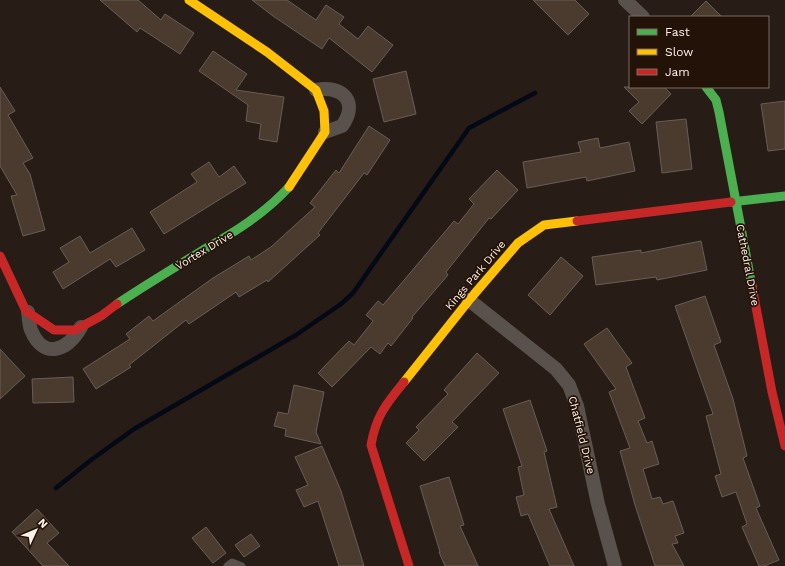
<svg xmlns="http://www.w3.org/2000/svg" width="785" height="566" font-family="'Work Sans',sans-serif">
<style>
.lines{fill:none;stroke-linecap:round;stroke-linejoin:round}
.stream{stroke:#040916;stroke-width:4.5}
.building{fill:#4b3b2f;stroke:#675e59}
.lane{stroke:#59514c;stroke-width:7}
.street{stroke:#59514c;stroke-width:14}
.fast{stroke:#4caf50;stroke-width:9}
.slow{stroke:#ffc107;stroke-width:9}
.jam{stroke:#c62828;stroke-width:9}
.labels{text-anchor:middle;stroke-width:3.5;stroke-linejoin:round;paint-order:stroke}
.street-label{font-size:11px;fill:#fef1ea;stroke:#231207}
</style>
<rect width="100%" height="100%" fill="#271c16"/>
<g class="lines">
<path class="stream" d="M56,488L91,460L134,429L296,335L341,304L353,293L469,128L535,93"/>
</g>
<g class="building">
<path d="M100,0H138L161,20L165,14L194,33L180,54L140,28L137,32Z"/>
<path d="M252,0H287L316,20L326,5L344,17L339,24L358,39L368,26L393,45L372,72L329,38L322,49L273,16Z"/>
<path d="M533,0H575L589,14L568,35Z"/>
<path d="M706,1L722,17H690Z"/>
<path d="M213,51L247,74L236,90L284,97L277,142L259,139L261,124L246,121L248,105L199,71Z"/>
<path d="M406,71L416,114L384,122L373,79Z"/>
<path d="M0,87L15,111L8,115L33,158L23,163L30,174L45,230L23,236L11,196L17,195L0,166Z"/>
<path d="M624,87H664L671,94L642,124L629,111L639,102Z"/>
<path d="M785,101V149L768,151L761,104Z"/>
<path d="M686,119L692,169L662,173L656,122Z"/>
<path d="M369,126L390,140L367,175L364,173L318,233L320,235L268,282L267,280L239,297L236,292L189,324L186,320L129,365L131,367L96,389L83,369L130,339L126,334L149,316L153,321L213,278L249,256L251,260L271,247L315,207L310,203L336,170L339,173Z"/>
<path d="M598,138L600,148L629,142L635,171L587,181L586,177L527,188L523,162L581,152L578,142Z"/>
<path d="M209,162L219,177L234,166L246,183L164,234L150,212L197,182L191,174Z"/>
<path d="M497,170L518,190L491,219L489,218L446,272L448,275L412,317L413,318L391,346L388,343L380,354L371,347L332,387L318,373L349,341L354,345L373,321L366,315L378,301L383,305L454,221L458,224L474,204L469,199Z"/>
<path d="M132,228L145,250L116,267L110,259L63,289L53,272L69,262L60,248L80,236L90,253Z"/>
<path d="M701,241L707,270L657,280L656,277L596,285L592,257L641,250V253Z"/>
<path d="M561,257L583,276L550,315L528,295Z"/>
<path d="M705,296L721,342L714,345L733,399L747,456L743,458L760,506L756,508L779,560L764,566H759L742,527L747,524L736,492L722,497L715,476L721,474L706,416L713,414L675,306Z"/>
<path d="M607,328L632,363L626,367L645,418L638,421L647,443L652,441L659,464L643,469L652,499L660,497L663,504L673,501L684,533L675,536L678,543L672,544L684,566H655L635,505L620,451L630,448L609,392L616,389L584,344Z"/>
<path d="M0,349L25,376L0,399Z"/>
<path d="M477,353L499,373L452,422L458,427L424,461L406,443L419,430L416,427L448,394L444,390Z"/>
<path d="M73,377L74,402L33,403L32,379Z"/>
<path d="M294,385L324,392L316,432L321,444L285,436L286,429L274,426L278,412L288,414Z"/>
<path d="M530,400L547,451L544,452L557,507L549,509L574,566H550L528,514L521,516L516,497L524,495L518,467L522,466L503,409Z"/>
<path d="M322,446L341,491L364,566H339L318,501L304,507L296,490L308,485L295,457Z"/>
<path d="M449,477L464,525L460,526L478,566H445L439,552H440L420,486Z"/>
<path d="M37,509L59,533L47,543L69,566H43L12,532Z"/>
<path d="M206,527L226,553L213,563L192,538Z"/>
<path d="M251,534L260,546L244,557L235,545Z"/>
</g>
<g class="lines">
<path class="lane" d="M227,566L232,562L242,566"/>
<g class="street">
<path d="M625,0L643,17"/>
<path d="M316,90C343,85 359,102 342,126L325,132"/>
<path d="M469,300L556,369L569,385L577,406L598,504L615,566"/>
<path d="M28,312C29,318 29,325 31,330C44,361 68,350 81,327"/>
</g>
<g class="fast">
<path d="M706,87L716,100L719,112L752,286"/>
<path d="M731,202L785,196"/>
<path d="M117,304C145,285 174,268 203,250C235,232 264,214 289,187"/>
</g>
<g class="slow">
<path d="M189,0L267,52L316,90L324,111L325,132L289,187"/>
<path d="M404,382L470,299L518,243L544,225L577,221"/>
</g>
<g class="jam">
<path d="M577,221L731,202"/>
<path d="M0,256L26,311L54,330H75L101,316L117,304"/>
<path d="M752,286L772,392L785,446"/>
<path d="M404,382C386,404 376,416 371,445L409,566"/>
</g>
</g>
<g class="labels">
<g class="street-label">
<text transform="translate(204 250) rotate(-31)" y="4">Vortex Drive</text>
<text transform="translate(748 265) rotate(79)" y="4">Cathedral Drive</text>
<text transform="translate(475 275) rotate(-50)" y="4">Kings Park Drive</text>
<text transform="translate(582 435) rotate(76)" y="4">Chatfield Drive</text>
</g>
</g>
<rect x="629" y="16" width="140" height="72" fill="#231207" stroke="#7b6b62"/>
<rect x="637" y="29" width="20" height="6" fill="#4caf50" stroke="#7b6b62"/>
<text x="665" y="36" font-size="12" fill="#fef1ea">Fast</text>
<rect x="637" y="49" width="20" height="6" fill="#ffc107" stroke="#7b6b62"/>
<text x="665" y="56" font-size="12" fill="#fef1ea">Slow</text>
<rect x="637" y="69" width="20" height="6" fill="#c62828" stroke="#7b6b62"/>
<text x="665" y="76" font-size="12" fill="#fef1ea">Jam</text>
<g transform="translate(36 530) rotate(46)" stroke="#231207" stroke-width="3" paint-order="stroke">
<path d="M0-3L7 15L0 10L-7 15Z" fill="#fef1ea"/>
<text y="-6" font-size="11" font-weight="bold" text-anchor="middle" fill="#fef1ea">N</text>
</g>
</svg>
